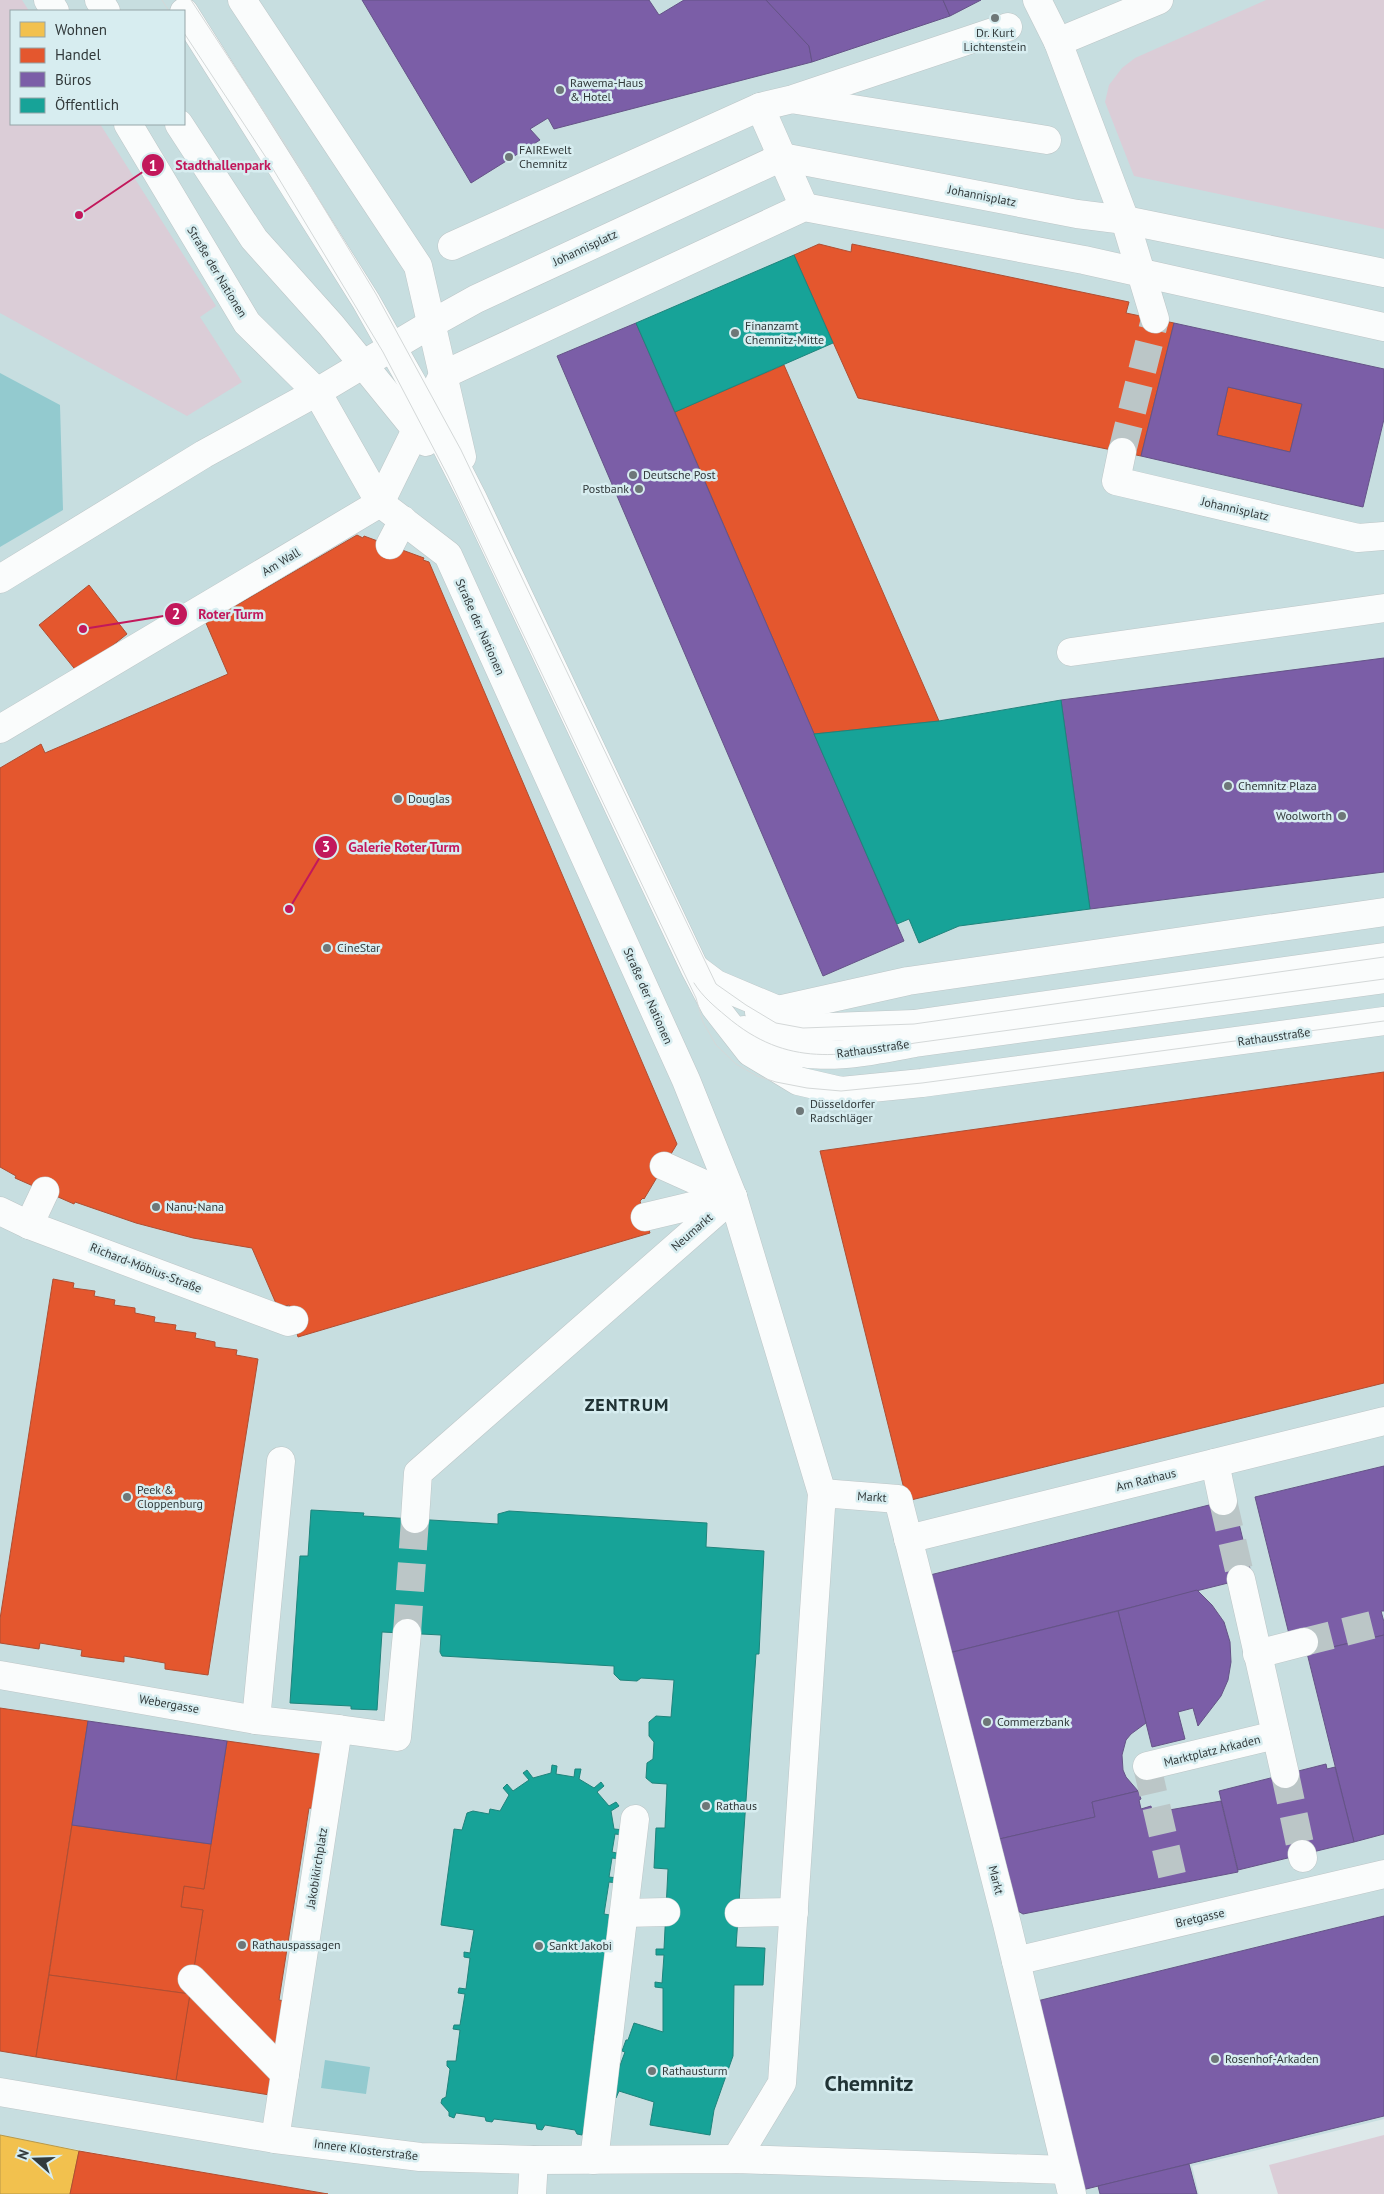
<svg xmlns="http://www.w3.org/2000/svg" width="1384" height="2194" font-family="'PT Sans',sans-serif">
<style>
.built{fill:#c7dee0;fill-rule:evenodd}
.green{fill:#dbcdd7}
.water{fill:#93cacf}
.homes{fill:#f2c14e;stroke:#b89848}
.shops{fill:#e4572e;stroke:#af4e32}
.offices{fill:#7b5ea7;stroke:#655387;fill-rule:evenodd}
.public{fill:#17a398;stroke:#1f847c}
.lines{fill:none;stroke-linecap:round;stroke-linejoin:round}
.minor-tunnel{stroke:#bbc6c7;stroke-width:28;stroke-dasharray:28 14;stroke-linecap:butt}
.minor-casing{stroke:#bdc6c7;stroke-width:29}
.minor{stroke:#fafcfc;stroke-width:28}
.tram{stroke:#d4d8d8;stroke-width:1}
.poi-dot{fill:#6e7778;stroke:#d7edf0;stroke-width:2}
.labels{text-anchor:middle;stroke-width:5;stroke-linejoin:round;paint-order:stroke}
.poi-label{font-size:12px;fill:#323a3b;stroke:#d7edf0;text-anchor:start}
.street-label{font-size:12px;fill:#323a3b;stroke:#d7edf0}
.district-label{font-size:18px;font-weight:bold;letter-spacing:1px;fill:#213335;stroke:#d7edf0}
.town-label{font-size:22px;font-weight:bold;fill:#213335;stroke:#d7edf0}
.leader{fill:none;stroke:#c2185b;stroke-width:2}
.callout-dot{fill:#c2185b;stroke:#d7edf0;stroke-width:2}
.mark-label{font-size:15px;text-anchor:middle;font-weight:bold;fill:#fff}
.callout-label{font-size:14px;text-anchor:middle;font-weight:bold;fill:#c2185b;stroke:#d7edf0;stroke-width:5;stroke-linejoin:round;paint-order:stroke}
</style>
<rect width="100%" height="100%" fill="#dde9ea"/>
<path class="built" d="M0,0H1384V2119L1192,2166L1199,2194H328L0,2136ZM11,11H184V124H11Z"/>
<g class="green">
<path d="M0,0H22L29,11H11V124H100L216,306L200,317L242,382L187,416L0,313Z"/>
<path d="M1266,0H1384V229L1134,176L1105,102L1109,85L1122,68L1135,58Z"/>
<path d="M1384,2135V2194H1278L1269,2165Z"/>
</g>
<g class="water">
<path d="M0,373L60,405L63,510L0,547Z"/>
<path d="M325,2060L370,2067L366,2094L321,2088Z"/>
</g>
<path class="homes" d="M0,2135L79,2151L70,2194H0Z"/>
<g class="shops">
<path d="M819,244L851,252L852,244L1129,302L1126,313L1174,323L1141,456L858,398L794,255Z"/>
<path d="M784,365L939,721L814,734L675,412Z"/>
<path d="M1228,387L1302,404L1290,452L1217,435Z"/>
<path d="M357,535L363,538L364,536L424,558L423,560L429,562L677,1144L644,1199L643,1198L640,1201L650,1233L298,1337L289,1305L278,1308L252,1248L193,1238L136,1223L75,1202L74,1204L15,1178L16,1176L0,1167V768L41,744L45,753L228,674L206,623Z"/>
<path d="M89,585L127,634L78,673L39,625Z"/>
<path d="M1384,1072V1383L907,1501L820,1151Z"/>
<path d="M53,1279L74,1283L73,1288L95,1291L94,1296L115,1300L114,1305L135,1308V1313L155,1317L154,1322L176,1325L175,1330L196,1333L195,1338L215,1342V1347L237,1350L236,1355L258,1359L208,1675L165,1669V1663L124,1656V1662L81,1656L82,1650L40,1643L39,1649L0,1643V1619Z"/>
<path d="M0,1708L88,1721L36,2057L0,2051Z"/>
<path d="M227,1741L326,1755L319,1809L309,1808L279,2000L291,2002L276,2096L176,2080L203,1910L181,1907L184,1886L204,1889Z"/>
<path d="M72,1825L211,1844L204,1889L184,1886L181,1907L203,1910L190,1994L49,1975Z"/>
<path d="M49,1975L190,1994L176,2080L36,2057Z"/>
<path d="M79,2151L328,2194H70Z"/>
</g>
<g class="offices">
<path d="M362,0H649L659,15L684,0H766L809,46L812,62L554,129L548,118L530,129L540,140L471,183Z"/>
<path d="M766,0H943L950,16L812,62L809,46Z"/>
<path d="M943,0H981L950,16Z"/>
<path d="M636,323L904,941L823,976L557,356Z"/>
<path d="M1174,323L1384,369V419L1363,507L1141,456ZM1228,387L1302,404L1290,452L1217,435Z"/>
<path d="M1384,658V872L1090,909L1061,700Z"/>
<path d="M1384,1466V1611H1381L1384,1622V1635L1307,1653L1289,1634L1255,1497Z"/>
<path d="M1233,1499L1252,1577L945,1654L926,1576Z"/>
<path d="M1197,1590L1212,1605L1224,1622L1230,1642L1231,1662L1228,1680L1221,1696L1198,1726L1193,1708L1178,1712L1185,1739L1152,1747L1118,1611Z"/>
<path d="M1118,1611L1146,1723L1131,1734L1126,1740L1122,1755L1123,1770L1126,1777L1138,1791L1092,1802L1095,1817L995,1840L945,1654Z"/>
<path d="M1384,1635V1834L1354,1842L1307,1653Z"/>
<path d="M88,1721L227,1741L211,1844L72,1825Z"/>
<path d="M1326,1764L1327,1769L1335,1767L1354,1842L1238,1870L1219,1791Z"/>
<path d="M1138,1791L1141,1799L1139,1800L1141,1809L1151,1806L1152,1813L1221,1801L1238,1872L1023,1914L1006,1904L995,1840L1095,1817L1092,1802Z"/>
<path d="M1384,1916V2116L1078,2191L1033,2002Z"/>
<path d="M1189,2164L1197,2194H1100L1098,2186Z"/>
</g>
<g class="public">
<path d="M794,255L833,343L675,412L636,323Z"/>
<path d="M1061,700L1090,909L959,926L919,943L909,919L897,924L814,734L939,721Z"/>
<path d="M311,1510L364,1513L363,1516L498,1524V1514L509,1511L707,1523L706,1547L764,1551L759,1654H756L736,1947L765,1948L763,1985H734L733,2056L714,2110L710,2135L650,2125L654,2102L619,2091L616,2098L609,2095L625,2052L622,2051L626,2040H628L634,2023L663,2032V1988L655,1987V1982L662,1983L664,1955H656V1949H664L668,1869L654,1868L656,1828H665L667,1784L652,1783L646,1778L647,1763L653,1759L654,1742L649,1736V1722L656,1716L671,1717L674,1680L641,1678L637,1681L620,1680L614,1674V1666L442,1656L440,1652L441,1635L382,1632L377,1710L351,1709V1706L290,1703L300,1556H308Z"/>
<path d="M552,1765L557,1766L556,1774L574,1777L575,1769H581L579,1779L594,1788L601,1782L604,1786L597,1792L609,1806L616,1802L619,1806L611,1811L614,1829L625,1830L624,1835L615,1834L612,1852L621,1854V1859L612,1858L609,1877L618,1878L617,1883L609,1882L604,1914L621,1917L603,1975L598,2007L607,2008V2013L598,2012L593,2043L603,2045L582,2135L577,2134L575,2130L545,2125L542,2130L537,2129L536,2124L494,2119L492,2122L486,2121L485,2117L456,2113L454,2118L449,2116V2112L441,2103L442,2099L446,2097L450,2069L447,2066V2061H456L460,2030L453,2029L454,2025H460L465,1994L458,1993L459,1988L466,1989L470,1958L464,1957V1952L470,1953L474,1930L441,1925L454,1829L462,1830L467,1813L473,1811L489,1814L490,1809L500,1811L509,1795L503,1788L507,1784L513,1791L529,1780L523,1773L527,1770L533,1778L551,1773Z"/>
</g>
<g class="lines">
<g class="minor-tunnel">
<path d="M1122,452L1155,319"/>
<path d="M1223,1501L1241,1579"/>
<path d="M407,1633L415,1519"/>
<path d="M1304,1642L1384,1622"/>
<path d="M1147,1766L1175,1888"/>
<path d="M1285,1774L1302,1854"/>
</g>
<defs>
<g id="minor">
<path d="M48,0L55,11"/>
<path d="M99,0L106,11"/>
<path d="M242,0L418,266L462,457"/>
<path d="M1037,0L1058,42L1125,220L1155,319"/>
<path d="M184,12L366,301L427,409L472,497L695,969L715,1007L750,1052L798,1081L841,1091L922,1083L1384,1021"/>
<path d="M1058,42L1159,0"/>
<path d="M797,100L1047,140"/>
<path d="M760,107L804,207"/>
<path d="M128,124L247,323L317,392L380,503L448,555L686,1080L733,1197L822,1493"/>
<path d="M179,124L254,239L331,325L426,442"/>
<path d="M452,246L760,107L793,99L1008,27"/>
<path d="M1122,452L1116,481L1358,538L1384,536"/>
<path d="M390,545L403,520"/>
<path d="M0,579L204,454L317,392L431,324L476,299L782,157L1077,214L1125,220L1384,273"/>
<path d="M1071,652L1384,608"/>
<path d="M0,729L380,503L443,375L804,207L1084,260L1384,327"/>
<path d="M696,969L716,984L778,1010L908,981L1384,912"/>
<path d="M759,1012L776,1023L803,1028L914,1024L1384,957"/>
<path d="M744,1030C799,1068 854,1054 915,1043L1384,979"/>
<path d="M664,1166L733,1197"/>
<path d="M0,1211L29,1225L288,1322L294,1320"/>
<path d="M645,1217L729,1197"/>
<path d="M29,1225L45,1191"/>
<path d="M1215,1463L1223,1501"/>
<path d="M415,1519L418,1473L733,1197"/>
<path d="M908,1539L1384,1421"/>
<path d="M1241,1579L1285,1774"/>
<path d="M1257,1654L1304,1642"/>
<path d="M0,1675L256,1720L338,1729"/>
<path d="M256,1720L281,1461"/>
<path d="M1147,1766L1276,1735"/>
<path d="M1302,1854L1303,1858"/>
<path d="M624,1913L666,1912"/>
<path d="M739,1913L794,1912"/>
<path d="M1016,1961L1384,1874"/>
<path d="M192,1979L285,2074"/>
<path d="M0,2092L275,2139L420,2157L534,2160L736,2159L1066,2170"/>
<path d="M275,2139L338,1729L397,1737L407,1633"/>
<path d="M736,2159L782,2083L822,1493L898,1499L1007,1924L1072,2194"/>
<path d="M594,2160L635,1819"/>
<path d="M532,2194L534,2160"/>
</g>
</defs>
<use href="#minor" class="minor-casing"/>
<use href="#minor" class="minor"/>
<g class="tram">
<path d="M162,0L169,11"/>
<path d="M191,0L287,147L376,294L461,450L716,984L746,1005L776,1023L803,1028L914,1024L1384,957"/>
<path d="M184,33L267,159L383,352L448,476L675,954L696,998L703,1022L716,1045L736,1064L757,1076L776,1082L807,1088L841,1091L922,1083L1384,1021"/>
<path d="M694,983C703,997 714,1006 726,1016C788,1069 842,1056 915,1043L1384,979"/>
</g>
</g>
<g class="poi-dot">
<circle cx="995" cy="18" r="5"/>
<circle cx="560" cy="90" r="5"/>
<circle cx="509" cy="157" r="5"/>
<circle cx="735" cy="333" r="5"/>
<circle cx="633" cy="475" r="5"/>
<circle cx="639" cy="489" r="5"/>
<circle cx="1228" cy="786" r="5"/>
<circle cx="398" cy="799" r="5"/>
<circle cx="1342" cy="816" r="5"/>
<circle cx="327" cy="948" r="5"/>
<circle cx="800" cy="1111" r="5"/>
<circle cx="156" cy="1207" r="5"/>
<circle cx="127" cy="1497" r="5"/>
<circle cx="987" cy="1722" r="5"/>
<circle cx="706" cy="1806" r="5"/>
<circle cx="242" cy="1945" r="5"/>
<circle cx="539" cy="1946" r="5"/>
<circle cx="1215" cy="2059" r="5"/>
<circle cx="652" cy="2071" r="5"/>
</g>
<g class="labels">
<g class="poi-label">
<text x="995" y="37" text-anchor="middle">Dr. Kurt<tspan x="995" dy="14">Lichtenstein</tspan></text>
<text x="570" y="87">Rawema-Haus<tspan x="570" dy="14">&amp; Hotel</tspan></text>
<text x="519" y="154">FAIREwelt<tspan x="519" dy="14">Chemnitz</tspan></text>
<text x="745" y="330">Finanzamt<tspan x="745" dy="14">Chemnitz-Mitte</tspan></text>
<text x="643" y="479">Deutsche Post</text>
<text x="629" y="493" text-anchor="end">Postbank</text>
<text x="1238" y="790">Chemnitz Plaza</text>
<text x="408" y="803">Douglas</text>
<text x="1332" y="820" text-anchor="end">Woolworth</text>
<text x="337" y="952">CineStar</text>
<text x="810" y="1108">Düsseldorfer<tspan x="810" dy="14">Radschläger</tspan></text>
<text x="166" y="1211">Nanu-Nana</text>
<text x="137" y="1494">Peek &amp;<tspan x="137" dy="14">Cloppenburg</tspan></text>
<text x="997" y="1726">Commerzbank</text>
<text x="716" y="1810">Rathaus</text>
<text x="252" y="1949">Rathauspassagen</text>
<text x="549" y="1950">Sankt Jakobi</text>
<text x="1225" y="2063">Rosenhof-Arkaden</text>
<text x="662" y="2075">Rathausturm</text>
</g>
<g class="street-label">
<text transform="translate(982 196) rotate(11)" y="4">Johannisplatz</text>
<text transform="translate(585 248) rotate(-25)" y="4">Johannisplatz</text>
<text transform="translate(217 272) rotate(59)" y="4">Straße der Nationen</text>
<text transform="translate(1235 509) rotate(13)" y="4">Johannisplatz</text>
<text transform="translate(281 562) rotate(-31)" y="4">Am Wall</text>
<text transform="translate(480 627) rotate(66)" y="4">Straße der Nationen</text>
<text transform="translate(648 996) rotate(66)" y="4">Straße der Nationen</text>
<text transform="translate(1274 1037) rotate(-8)" y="4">Rathausstraße</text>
<text transform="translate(873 1049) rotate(-8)" y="4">Rathausstraße</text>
<text transform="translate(692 1232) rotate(-41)" y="4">Neumarkt</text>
<text transform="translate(146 1268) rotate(21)" y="4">Richard-Möbius-Straße</text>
<text transform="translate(1146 1480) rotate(-14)" y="4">Am Rathaus</text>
<text transform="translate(872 1497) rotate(4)" y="4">Markt</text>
<text transform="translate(169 1704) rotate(10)" y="4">Webergasse</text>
<text transform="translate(1212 1751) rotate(-14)" y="4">Marktplatz Arkaden</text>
<text transform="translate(317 1868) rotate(-81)" y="4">Jakobikirchplatz</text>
<text transform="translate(996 1880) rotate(76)" y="4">Markt</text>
<text transform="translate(1200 1918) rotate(-13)" y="4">Bretgasse</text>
<text transform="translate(366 2150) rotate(7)" y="4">Innere Klosterstraße</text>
</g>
<g class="district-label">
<text x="627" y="1411">ZENTRUM</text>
</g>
<g class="town-label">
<text x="869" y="2091">Chemnitz</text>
</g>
</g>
<path class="leader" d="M79 215L153 165M83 629L176 614M289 909L326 847"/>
<g class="callout-dot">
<circle cx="79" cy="215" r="5"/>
<circle cx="83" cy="629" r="5"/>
<circle cx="289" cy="909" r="5"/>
<circle cx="153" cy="165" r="12"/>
<circle cx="176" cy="614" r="12"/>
<circle cx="326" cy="847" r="12"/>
</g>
<g class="mark-label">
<text x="153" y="171">1</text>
<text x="176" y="619">2</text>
<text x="326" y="852">3</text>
</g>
<g class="callout-label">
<text x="223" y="170">Stadthallenpark</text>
<text x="231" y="619">Roter Turm</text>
<text x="404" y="852">Galerie Roter Turm</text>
</g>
<rect x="10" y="10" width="175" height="115" fill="#d7edf0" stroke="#95a5a8"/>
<rect x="20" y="22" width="25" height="15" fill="#f2c14e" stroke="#95a5a8"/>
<text x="55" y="35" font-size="15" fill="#323a3b">Wohnen</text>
<rect x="20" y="48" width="25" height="15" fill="#e4572e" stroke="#95a5a8"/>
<text x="55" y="60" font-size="15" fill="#323a3b">Handel</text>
<rect x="20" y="72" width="25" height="15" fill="#7b5ea7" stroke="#95a5a8"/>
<text x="55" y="85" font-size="15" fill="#323a3b">Büros</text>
<rect x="20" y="98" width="25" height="15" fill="#17a398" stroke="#95a5a8"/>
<text x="55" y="110" font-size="15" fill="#323a3b">Öffentlich</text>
<g transform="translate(35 2159) rotate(290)" stroke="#d7edf0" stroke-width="4" paint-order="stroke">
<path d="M0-4L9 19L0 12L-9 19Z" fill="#323a3b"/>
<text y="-8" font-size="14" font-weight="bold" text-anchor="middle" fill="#323a3b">N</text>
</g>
</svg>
